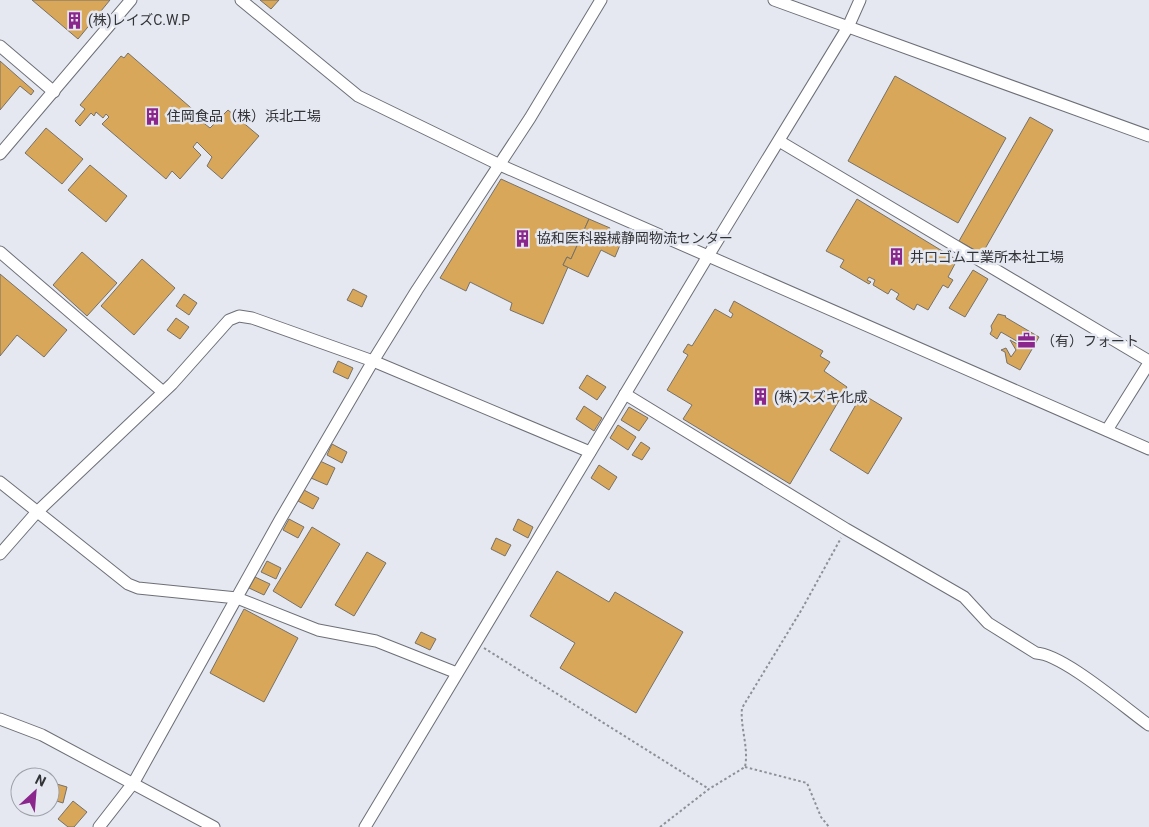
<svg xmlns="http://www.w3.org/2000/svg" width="1149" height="827" font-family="Roboto,'Noto Sans JP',sans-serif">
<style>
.building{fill:#d8a759;stroke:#767169}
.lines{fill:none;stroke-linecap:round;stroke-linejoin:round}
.minor-casing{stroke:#6d6f77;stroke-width:13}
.path{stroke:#8e9096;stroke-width:2;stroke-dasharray:2.5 2.5;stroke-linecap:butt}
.minor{stroke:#fff;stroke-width:11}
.labels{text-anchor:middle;stroke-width:5;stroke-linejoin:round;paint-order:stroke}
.poi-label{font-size:14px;fill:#323337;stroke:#e5e8f1;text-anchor:start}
</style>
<rect width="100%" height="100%" fill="#e5e8f1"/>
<g class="building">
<path d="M32,0H110L78,39Z"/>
<path d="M260,0H279L271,9Z"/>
<path d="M128,53L198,114L196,117L210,128L228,110L259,136L222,179L207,166L212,157L197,142L193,147L201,155L180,179L172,171L166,179L102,124L109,117L106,114L103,118L96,112L94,116L91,113L80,126L75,121L85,109L80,105L121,56L124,58Z"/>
<path d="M0,61L34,91L31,95L20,86L0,110Z"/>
<path d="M895,76L1006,138L958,223L848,161Z"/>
<path d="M1030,117L1053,130L982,254L959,241Z"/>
<path d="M46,128L83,159L62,184L25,153Z"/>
<path d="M90,165L127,196L106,222L68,190Z"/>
<path d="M501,179L589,219L571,259L567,257L563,265L568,267L543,324L510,310L512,303L470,282L466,291L440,278Z"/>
<path d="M857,199L957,260L948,277L953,280L948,288L943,285L928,310L917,304L914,310L896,299L899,294L891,289L888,294L873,285L875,280L869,277L867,280L871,282L869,284L840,267L844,260L826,251Z"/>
<path d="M589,219L610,228L606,238L620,245L615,257L601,250L588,277L563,265L567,257L571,259Z"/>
<path d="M82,252L117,283L87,316L53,285Z"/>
<path d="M142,259L175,288L134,335L101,306Z"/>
<path d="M973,270L988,279L965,317L949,308Z"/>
<path d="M0,274L67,330L44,357L17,335L0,356Z"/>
<path d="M353,289L367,296L362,307L347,300Z"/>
<path d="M184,294L197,303L189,315L176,306Z"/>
<path d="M734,301L823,351L820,356L830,362L824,371L847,387L790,484L683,419L692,405L667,390L688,355L683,352L688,344L692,346L715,309L731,318L733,314L729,311Z"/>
<path d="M998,314L1006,316L1005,317L1039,337L1020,370L1007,363L1005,352L1001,350L1006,348L1011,357L1016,350L1010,340L1019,345L1020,343L1001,332L997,339L990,334L992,330L991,326Z"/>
<path d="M176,318L189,327L180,339L167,330Z"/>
<path d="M338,361L353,368L348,379L333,372Z"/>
<path d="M587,375L606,387L597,400L579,388Z"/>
<path d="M862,394L902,418L868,474L830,450Z"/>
<path d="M584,406L602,418L594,431L576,419Z"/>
<path d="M629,407L648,418L639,431L621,420Z"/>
<path d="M618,425L636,437L628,450L610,438Z"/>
<path d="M641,442L650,448L642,460L632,455Z"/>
<path d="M332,444L347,452L342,463L327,455Z"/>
<path d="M320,461L335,468L327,485L311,478Z"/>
<path d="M599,465L617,477L609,490L591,478Z"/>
<path d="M304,490L319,498L313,509L298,501Z"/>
<path d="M289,519L304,527L298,538L283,530Z"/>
<path d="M518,519L533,527L528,538L513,530Z"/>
<path d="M312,527L340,544L301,608L273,591Z"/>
<path d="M496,538L511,545L505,556L491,549Z"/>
<path d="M367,552L386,563L354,616L335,605Z"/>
<path d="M267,561L281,568L276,579L261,572Z"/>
<path d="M557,571L609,602L615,592L683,632L636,713L560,668L575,643L530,616Z"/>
<path d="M255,577L270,584L264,595L249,588Z"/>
<path d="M244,609L298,638L264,702L210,673Z"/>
<path d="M421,632L436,639L430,650L415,643Z"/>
<path d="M29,772L50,777H27Z"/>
<path d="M50,782L67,787L63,803L50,799Z"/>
<path d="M73,801L87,812L74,827H68L58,819Z"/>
</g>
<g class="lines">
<defs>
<g id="minor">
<path d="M241,0L358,96L500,165L1149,449"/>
<path d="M774,0L1149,136"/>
<path d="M0,46L54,92"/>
<path d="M779,141L1149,361"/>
<path d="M0,154L131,0"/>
<path d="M0,252L163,392"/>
<path d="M625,394L846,529L964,597L988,623L1036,653C1063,654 1125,708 1149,725"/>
<path d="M1107,430L1149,363"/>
<path d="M0,482L128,584L138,588L237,598L318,630L376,641L457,673"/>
<path d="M0,554L36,513L172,384L229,320L239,316L252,318L373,361L590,452"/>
<path d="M0,719L42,735L214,827"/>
<path d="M99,827L134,782L280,520L373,361L417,290L530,118L601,0"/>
<path d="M365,827L708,256L848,27L860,0"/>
</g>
</defs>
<use href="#minor" class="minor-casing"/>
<g class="path">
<path d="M484,648L709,789"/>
<path d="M745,767L807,783L821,817L829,827"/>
<path d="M660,827L709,789L745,767C749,747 740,728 742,708L802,609L841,538"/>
</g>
<use href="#minor" class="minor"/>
</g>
<defs>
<symbol id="building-bare" viewBox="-9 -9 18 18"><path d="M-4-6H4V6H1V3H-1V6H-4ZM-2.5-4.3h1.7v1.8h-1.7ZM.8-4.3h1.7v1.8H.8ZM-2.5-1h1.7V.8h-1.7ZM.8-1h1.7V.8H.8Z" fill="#8b268d" stroke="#e5e8f1" stroke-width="2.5" paint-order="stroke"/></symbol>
<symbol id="office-bare" viewBox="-9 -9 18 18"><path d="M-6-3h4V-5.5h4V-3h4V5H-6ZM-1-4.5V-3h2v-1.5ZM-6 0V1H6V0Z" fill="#8b268d" stroke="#e5e8f1" stroke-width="2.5" paint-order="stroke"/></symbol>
</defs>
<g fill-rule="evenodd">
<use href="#building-bare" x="62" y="8" width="25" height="25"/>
<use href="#building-bare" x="140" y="104" width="25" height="25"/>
<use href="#building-bare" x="510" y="226" width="25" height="25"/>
<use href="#building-bare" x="884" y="244" width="25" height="25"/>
<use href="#office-bare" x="1014" y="328" width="25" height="25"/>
<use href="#building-bare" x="748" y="384" width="25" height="25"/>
</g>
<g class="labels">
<g class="poi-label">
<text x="88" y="25">(株)レイズC.W.P</text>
<text x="167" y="121">住岡食品（株）浜北工場</text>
<text x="537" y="243">協和医科器械静岡物流センター</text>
<text x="910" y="262">井口ゴム工業所本社工場</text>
<text x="1041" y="346">（有）フォート</text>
<text x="774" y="402">(株)スズキ化成</text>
</g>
</g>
<g transform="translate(35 792) rotate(26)"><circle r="24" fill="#e5e8f1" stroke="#9da0a7"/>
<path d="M0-4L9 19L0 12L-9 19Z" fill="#8b268d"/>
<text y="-8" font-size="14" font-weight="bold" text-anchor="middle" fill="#323337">N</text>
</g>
</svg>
